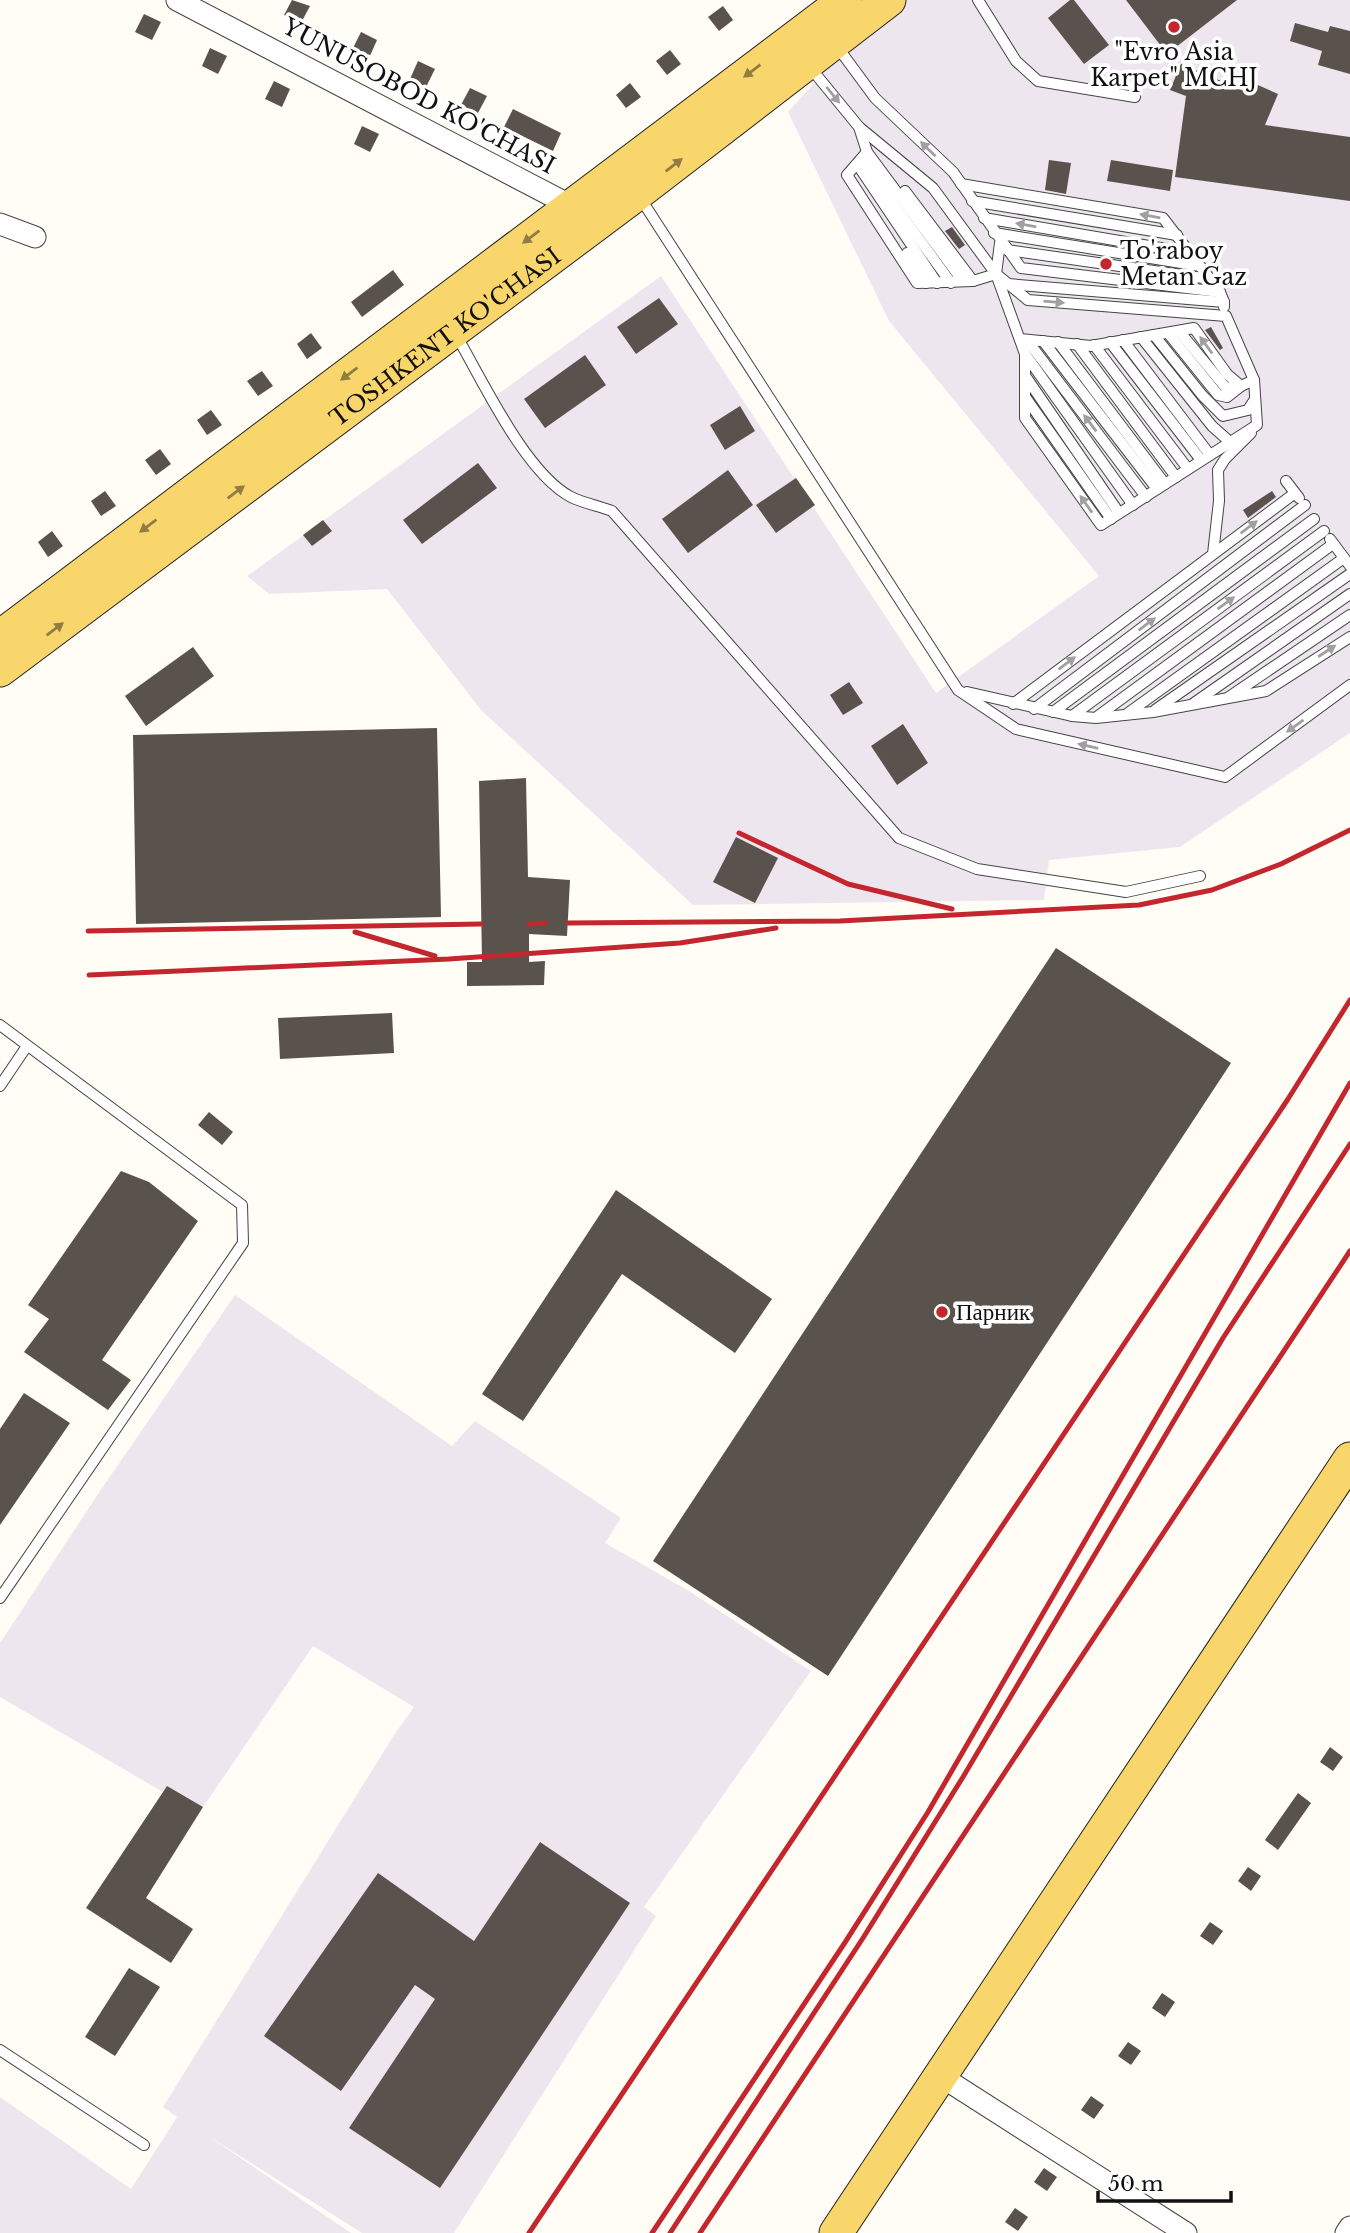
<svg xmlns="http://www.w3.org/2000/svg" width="1350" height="2233" font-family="'Libre Baskerville',serif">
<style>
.industrial{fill:#eee6ef}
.building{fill:#5a524d}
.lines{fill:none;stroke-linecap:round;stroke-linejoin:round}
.lane-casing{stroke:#444;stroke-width:12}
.street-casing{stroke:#444;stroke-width:23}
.primary-casing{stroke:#222;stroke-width:35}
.lane{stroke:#fff;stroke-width:10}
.street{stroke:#fff;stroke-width:21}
.primary{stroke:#f9d66b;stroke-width:33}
.rail{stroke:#c4262e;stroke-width:5}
.oneway{fill:#917d42}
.oneway2{fill:#a0a0a0}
.poi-dot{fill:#c4262e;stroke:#fff;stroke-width:2.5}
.labels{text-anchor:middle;stroke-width:7;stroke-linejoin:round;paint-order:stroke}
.poi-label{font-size:23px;fill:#111;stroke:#fff;text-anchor:start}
.street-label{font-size:23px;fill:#111;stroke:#fff}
</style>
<rect width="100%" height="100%" fill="#fffdf5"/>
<g class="industrial">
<path d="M905,0H1350V733L1180,847L1049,860L1044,900L693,905L481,710L387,589L269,594L247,576L661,276L936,693L1099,576L889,321L788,112L864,28Z"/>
<path d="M235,1295L452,1446L475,1421L621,1518L605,1543L689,1591L811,1671L644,1907L656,1916L454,2233H362L208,2136L351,2233H0V2097L131,2189L177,2117L163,2107L394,1735L414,1707L313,1646L199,1813L0,1697V1643L102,1488Z"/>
</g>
<g class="building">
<path d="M292,0L310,6L301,23L284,15Z"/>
<path d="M1070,0H1074L1109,45L1084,64L1048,18Z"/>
<path d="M1126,0H1237L1167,54Z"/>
<path d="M723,6L733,20L719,31L708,17Z"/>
<path d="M144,14L161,22L152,40L135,32Z"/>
<path d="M1295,23L1328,32L1330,26L1350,31V74L1318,65L1322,51L1290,41Z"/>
<path d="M361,32L377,40L369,58L352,50Z"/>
<path d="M210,48L227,56L218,74L202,66Z"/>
<path d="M670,50L681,64L667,75L656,61Z"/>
<path d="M418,61L435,69L426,87L410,79Z"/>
<path d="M1181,64L1247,92L1251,82L1278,94L1265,125L1350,137V201L1175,177L1186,96L1170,90Z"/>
<path d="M274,81L290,89L282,107L265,99Z"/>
<path d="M630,83L641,97L626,108L616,95Z"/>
<path d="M470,88L487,96L478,113L461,105Z"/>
<path d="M513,109L561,133L553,151L504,127Z"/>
<path d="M362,126L379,134L370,152L354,144Z"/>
<path d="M1049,160L1071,163L1066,194L1045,190Z"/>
<path d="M1111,160L1173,170L1170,191L1107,181Z"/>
<path d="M952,227L965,245L959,249L945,231Z"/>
<path d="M393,270L404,285L362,317L351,302Z"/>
<path d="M659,298L678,324L636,354L617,327Z"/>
<path d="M1211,327L1223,348L1220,350L1205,330Z"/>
<path d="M311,333L322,348L307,359L297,344Z"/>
<path d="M585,355L606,385L545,428L524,399Z"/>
<path d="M262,371L273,386L258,396L247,381Z"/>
<path d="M740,406L755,431L725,450L710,425Z"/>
<path d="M211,410L222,425L207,435L197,420Z"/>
<path d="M160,449L171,464L156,475L145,460Z"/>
<path d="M478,463L497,488L422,544L403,520Z"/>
<path d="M728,470L753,505L688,553L662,519Z"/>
<path d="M796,478L815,505L776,533L756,505Z"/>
<path d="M105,491L116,506L101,516L91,501Z"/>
<path d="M1272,491L1276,497L1248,518L1243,510Z"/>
<path d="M323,520L332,531L312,546L303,535Z"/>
<path d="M52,531L63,546L48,557L38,542Z"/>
<path d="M193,647L214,676L146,726L125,696Z"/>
<path d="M849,682L863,703L843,715L830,695Z"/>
<path d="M903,724L928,763L897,785L871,746Z"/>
<path d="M437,728L441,917L136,924L133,735Z"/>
<path d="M526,778L528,877L570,880L567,936L529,934V962L545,961L544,985L467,986V962H482L479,781Z"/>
<path d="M736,837L778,858L755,903L713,882Z"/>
<path d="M1056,948L1231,1063L828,1676L653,1561Z"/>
<path d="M392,1013L394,1053L280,1059L278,1018Z"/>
<path d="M209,1112L233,1132L222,1145L198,1125Z"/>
<path d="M121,1171L149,1182L198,1221L102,1360L131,1380L108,1410L24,1352L49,1319L28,1305Z"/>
<path d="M616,1190L772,1299L735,1353L622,1274L523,1421L482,1394Z"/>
<path d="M24,1393L70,1423L0,1525V1429Z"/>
<path d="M1330,1747L1343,1757L1333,1771L1320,1762Z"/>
<path d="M167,1786L203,1807L146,1898L193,1929L171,1963L86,1908Z"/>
<path d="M1298,1793L1311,1803L1278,1850L1265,1840Z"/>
<path d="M540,1842L630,1903L440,2188L349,2128L435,1999L415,1985L341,2091L264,2036L378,1873L474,1941Z"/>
<path d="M1248,1867L1261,1876L1251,1891L1238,1881Z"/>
<path d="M1210,1922L1223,1931L1213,1945L1200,1936Z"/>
<path d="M129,1968L160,1987L115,2056L85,2037Z"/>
<path d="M1162,1993L1175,2002L1165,2017L1152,2008Z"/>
<path d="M1128,2042L1141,2051L1131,2065L1118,2056Z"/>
<path d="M1091,2096L1104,2105L1094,2119L1081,2110Z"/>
<path d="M1044,2168L1057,2177L1047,2191L1034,2182Z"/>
<path d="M1015,2208L1028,2217L1018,2231L1005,2222Z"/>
</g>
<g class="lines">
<defs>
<g id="lane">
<path d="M978,0L1016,61L1038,81L1135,97"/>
<path d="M836,45L875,98L953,172L1021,268L1220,292"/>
<path d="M809,66L859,127L867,152L962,280"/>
<path d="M859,127L933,188L996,274L1028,300L1226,316L1254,380L1257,425L1101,525L1025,418V354"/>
<path d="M867,152L847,175L917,283L973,281L996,274"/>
<path d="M861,159L951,283"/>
<path d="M857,164L937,283"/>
<path d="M961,184L1163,218L1220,292L1224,302"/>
<path d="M905,191L973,281"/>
<path d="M639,196L958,690L1016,729L1225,777L1350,685"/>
<path d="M972,201L1177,235"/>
<path d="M984,218L1190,253"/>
<path d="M994,233L1200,266"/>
<path d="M1000,243L996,274L1025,354L1133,505"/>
<path d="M1007,250L1210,279"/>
<path d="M907,253L926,283"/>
<path d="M1008,284L1224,302V307"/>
<path d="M1179,331L1226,388L1238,386"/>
<path d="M1168,333L1218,395L1227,397L1241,386"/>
<path d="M456,335C482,379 525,473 571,497C583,503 599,506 612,511L899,838L977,869L1126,892L1200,876"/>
<path d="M1154,335L1202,395L1223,416L1248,410L1255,399"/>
<path d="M1141,337L1212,426L1230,442"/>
<path d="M1020,339L1091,346L1194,328L1227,374L1241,386L1254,380"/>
<path d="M1027,340L1146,497"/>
<path d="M1123,340L1210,455"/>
<path d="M1043,341L1157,489"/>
<path d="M1058,342L1165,484"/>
<path d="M1110,342L1201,460"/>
<path d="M1077,344L1176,477"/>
<path d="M1094,345L1188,469"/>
<path d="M1026,377L1119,513"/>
<path d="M1026,398L1111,519"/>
<path d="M1286,481L1299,498"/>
<path d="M1330,539L1350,566"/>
<path d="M1213,554L1219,501L1218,470L1225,459L1251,433"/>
<path d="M967,692L1072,716L1096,718L1153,712L1266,691L1350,637"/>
<path d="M1229,697L1350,615"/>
<path d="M1194,703L1350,594"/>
<path d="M1013,704L1295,493"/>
<path d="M1034,709L1305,505"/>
<path d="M1155,710L1350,574"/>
<path d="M1053,712L1314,519"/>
<path d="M1128,713L1344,558"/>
<path d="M1072,716L1324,531"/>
<path d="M1098,716L1333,544"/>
<path d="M0,1025L242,1205L243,1243L0,1598"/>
<path d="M0,1086L27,1046"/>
<path d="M0,2050L144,2145"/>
</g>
<g id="street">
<path d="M177,0L579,210"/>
<path d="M0,224L35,237"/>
<path d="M942,2077L1186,2233"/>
<path d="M1346,2233L1350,2227"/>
</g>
<g id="primary">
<path d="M0,637L845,0"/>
<path id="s1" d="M0,670L638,193L889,0"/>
<path d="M836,2233L1350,1459"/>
</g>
</defs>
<use href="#lane" class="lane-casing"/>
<use href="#street" class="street-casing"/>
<use href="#primary" class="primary-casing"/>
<use href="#lane" class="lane"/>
<use href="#street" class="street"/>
<use href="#primary" class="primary"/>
<g class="rail">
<path d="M739,833L848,884L952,909"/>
<path d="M568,923L840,921L1139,905L1212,890L1281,864L1350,830"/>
<path d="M529,924L545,923"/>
<path d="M88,931L481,924"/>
<path d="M355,932L435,956"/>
<path d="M89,975L449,959L680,943L776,928"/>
<path d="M529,2233L1288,1099L1350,1000"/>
<path d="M652,2233L844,1944L928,1812L1350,1083"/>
<path d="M670,2233L863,1938L963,1777L1223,1338L1350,1144"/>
<path d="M700,2233L1350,1251"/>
</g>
</g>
<defs><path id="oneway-solid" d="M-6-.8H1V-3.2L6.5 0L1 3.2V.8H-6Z" transform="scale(1.75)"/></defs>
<g class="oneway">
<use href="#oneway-solid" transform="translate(752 71) rotate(143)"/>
<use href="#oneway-solid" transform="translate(674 165) rotate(-38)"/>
<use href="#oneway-solid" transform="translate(531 237) rotate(143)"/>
<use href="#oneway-solid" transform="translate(349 374) rotate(143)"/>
<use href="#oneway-solid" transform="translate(236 492) rotate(-37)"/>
<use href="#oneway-solid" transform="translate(148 526) rotate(143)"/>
<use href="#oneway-solid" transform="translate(55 629) rotate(-37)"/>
</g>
<g class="oneway2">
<use href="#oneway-solid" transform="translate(833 95) rotate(51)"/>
<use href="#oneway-solid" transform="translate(928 149) rotate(-136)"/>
<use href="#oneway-solid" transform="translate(1150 216) rotate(-170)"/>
<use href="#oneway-solid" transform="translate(1026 225) rotate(-170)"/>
<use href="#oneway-solid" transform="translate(1054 302) rotate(5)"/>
<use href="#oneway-solid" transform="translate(1206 345) rotate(-126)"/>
<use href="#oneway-solid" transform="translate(1090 423) rotate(-127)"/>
<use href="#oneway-solid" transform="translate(1086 504) rotate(-125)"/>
<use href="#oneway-solid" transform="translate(1249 527) rotate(-37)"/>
<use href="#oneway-solid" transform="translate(1226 603) rotate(-36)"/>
<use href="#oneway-solid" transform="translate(1147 624) rotate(-37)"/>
<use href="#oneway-solid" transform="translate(1327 651) rotate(-33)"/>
<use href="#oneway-solid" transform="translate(1067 663) rotate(-37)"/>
<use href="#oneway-solid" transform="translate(1295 726) rotate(144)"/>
<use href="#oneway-solid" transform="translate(1088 746) rotate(-167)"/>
</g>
<g class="poi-dot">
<circle cx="1174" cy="27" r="7"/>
<circle cx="1106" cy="264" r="7"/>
<circle cx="942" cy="1312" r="7"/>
</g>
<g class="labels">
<g class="poi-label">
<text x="1174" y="60" text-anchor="middle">"Evro Asia<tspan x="1174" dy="26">Karpet" MCHJ</tspan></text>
<text x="1120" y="259">To'raboy<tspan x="1120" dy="26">Metan Gaz</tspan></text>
<text x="956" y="1320">Парник</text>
</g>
<g class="street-label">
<text transform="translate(419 96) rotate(28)" y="8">YUNUSOBOD KO'CHASI</text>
<text dy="8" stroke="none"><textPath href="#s1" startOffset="556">TOSHKENT KO'CHASI</textPath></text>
</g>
</g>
<path d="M1098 2191v10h133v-10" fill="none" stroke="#111111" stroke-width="3.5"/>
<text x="1108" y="2191" font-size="21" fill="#111111" stroke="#ffffff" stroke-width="5" paint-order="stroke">50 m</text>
</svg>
